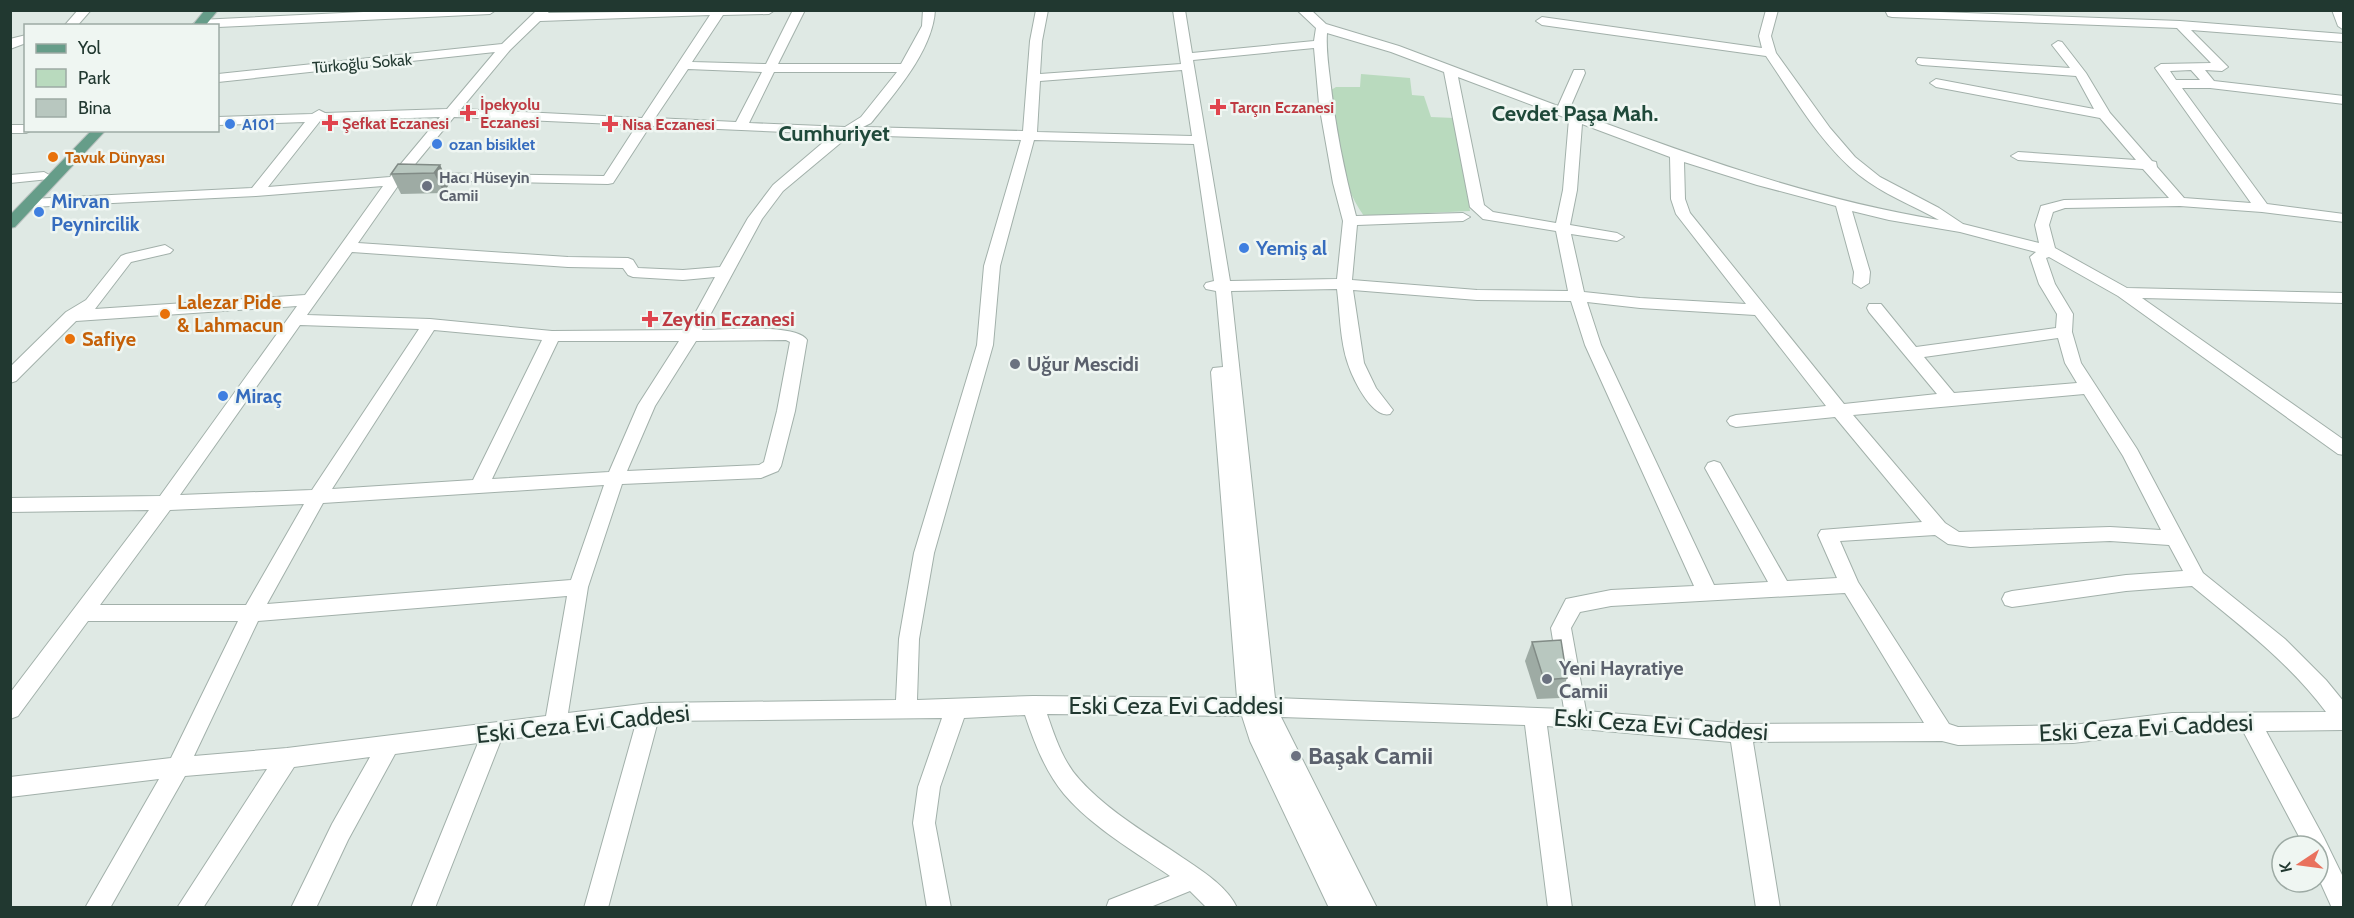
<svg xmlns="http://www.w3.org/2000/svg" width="2354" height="918" font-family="Cabin,sans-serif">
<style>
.green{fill:#b9dabe}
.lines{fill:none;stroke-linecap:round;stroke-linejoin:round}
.minor-casing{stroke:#a2b0aa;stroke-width:2}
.major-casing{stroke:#bcc3c1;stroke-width:2}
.minor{fill:#fff;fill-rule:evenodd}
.major{fill:#669d89;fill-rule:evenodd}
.wall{fill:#9eaba4}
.shaded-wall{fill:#818b86}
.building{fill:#b8c7bf;stroke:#818b86;stroke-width:1.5}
.health-dot{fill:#e0444e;stroke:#eff6f2;stroke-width:2}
.shop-dot{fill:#3f7fe0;stroke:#eff6f2;stroke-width:2}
.food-dot{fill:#e8710a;stroke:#eff6f2;stroke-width:2}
.worship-dot{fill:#6b7280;stroke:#eff6f2;stroke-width:2}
.labels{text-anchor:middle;stroke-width:5;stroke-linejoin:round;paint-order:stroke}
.far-street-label{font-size:16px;fill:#213830;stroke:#eff6f2}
.far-health-label{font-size:16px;font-weight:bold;fill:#be3a42;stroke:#eff6f2;text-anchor:start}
.far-shop-label{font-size:16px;font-weight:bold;fill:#366cbe;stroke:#eff6f2;text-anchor:start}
.far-food-label{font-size:16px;font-weight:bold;fill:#c56008;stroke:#eff6f2;text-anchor:start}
.far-worship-label{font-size:16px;font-weight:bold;fill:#5b616d;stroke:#eff6f2;text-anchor:start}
.shop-label{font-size:20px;font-weight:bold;fill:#366cbe;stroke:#eff6f2;text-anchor:start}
.food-label{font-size:20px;font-weight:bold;fill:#c56008;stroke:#eff6f2;text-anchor:start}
.health-label{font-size:20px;font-weight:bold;fill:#be3a42;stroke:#eff6f2;text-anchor:start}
.worship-label{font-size:20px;font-weight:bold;fill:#5b616d;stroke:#eff6f2;text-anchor:start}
.far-district-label{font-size:22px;font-weight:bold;fill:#1f493a;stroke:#eff6f2}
.near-street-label{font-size:24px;fill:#213830;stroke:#eff6f2}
.near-worship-label{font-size:24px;font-weight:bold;fill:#5b616d;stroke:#eff6f2;text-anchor:start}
</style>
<rect width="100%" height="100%" fill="#dfe9e4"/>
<path class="green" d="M1361,74L1410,78L1412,95L1424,96L1431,117L1454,118L1470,211L1364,216C1337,178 1336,134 1331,90L1336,87H1360Z"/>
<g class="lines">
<defs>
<g id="minor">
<path d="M78,10H91L77,26H64Z"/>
<path d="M405,10H496L490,14L218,27L193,24L199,20Z"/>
<path d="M537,10H550L548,13L775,10L769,14L723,15L692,62L766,64L793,10H805L778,64H901L922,26L923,10H935C933,50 895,93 871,123L863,127L1023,131L1030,41L1036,10H1048L1042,41L1040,74L1181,64L1173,10H1185L1192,53L1314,41L1316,28L1297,10H1311L1326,24L1399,46L1558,106L1574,70H1584L1585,73L1569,110C1690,155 1811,199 1939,220C1912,205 1883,194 1859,175C1820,143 1794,97 1766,56L1542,25L1536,21L1542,17L1762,48L1759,36L1766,10H1778L1771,36L1776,53L1830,128L1855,157L1880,177L1939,208L1963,224L2039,243L2035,225L2041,206L2064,200L2169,198L2143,169L2018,160L2011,156L2018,152L2136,160L2100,118L1936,87L1930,83L1936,79L2094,109L2076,76L1922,65L1918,64L1916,61L1918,58L2070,68L2052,45L2058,41L2062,42L2086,73L2110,113L2152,161L2156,162L2157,167L2184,198L2251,203L2155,68L2161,64L2211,63L2177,28L1892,17L1888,16L1885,10L2180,21L2344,34V42L2191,30L2228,67L2222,71L2205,70L2214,81L2344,96V104L2210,88H2182L2267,204L2344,214V222L2262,212L2180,206L2065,208L2053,212L2049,225L2055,248L2127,288L2344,293V303L2142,298L2344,440V455L2338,454L2118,296L2049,257L2046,258L2055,284L2073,314L2072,332L2081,363L2137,449L2203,573L2285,639L2326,680L2344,702V730L2266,731L2324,838L2344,879V908H2332L2318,877V846H2304L2243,731H2172L2073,743L1958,745L1942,741L1753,742L1780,908H1756L1731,742L1547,726L1572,908H1548L1525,725L1281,717L1377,908H1329L1250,741L1242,716L1047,714C1055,737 1063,762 1080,780C1109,812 1148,834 1183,858C1201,870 1228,887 1237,908H1207L1190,891L1148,908H1106L1109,900L1170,876C1134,851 1092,827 1064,794C1045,771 1034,742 1025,715L964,718L940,787L935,823L951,908H927L913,823L918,787L942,718L658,721L608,908H584L636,723L501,740L435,908H411L478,743L395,754L348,840L316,908H291L332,824L370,757L294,767L203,908H177L267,769L185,776L110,908H85L159,779L10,797V777L171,758L238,621H88L18,716L10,719V693L149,510L10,512V498L160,496L297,306L76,321L16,381L10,383V367L66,312L86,300L121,256L126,254L165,245L173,250L170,253L131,262L95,309L305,295L383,186L256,196L31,207L24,203L31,199L252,188L305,122L218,125V117L312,114L319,110L325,113L447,109L495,52L218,82V74L502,44ZM710,15L642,118L461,109L510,50L540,21ZM1327,33L1391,52L1444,72L1470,207L1483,219L1556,231L1568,291L1477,290L1352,280L1357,225L1463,221L1470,217L1463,213L1356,216C1344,171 1335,125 1330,79C1328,63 1326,48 1327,33ZM1314,48L1319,104L1333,183L1343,221L1337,279L1230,281L1193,60ZM688,69L762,72L736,122L655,118ZM1182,70L1192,136L1037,132L1040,81ZM2191,70L2200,80H2176L2170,71ZM774,72H897L861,117L845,127L749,123ZM1458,77L1569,119L1563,190L1556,223L1493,212L1484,205ZM440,117L390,177L268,187L320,121ZM454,117L637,125L604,176L423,173L418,174L416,177L418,180L608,184L613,183L650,126L833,134L773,185L748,218L720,267L683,270L638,268L633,260L628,258L568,257L358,243L402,180ZM1582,124L1670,157L1671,199L1676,214L1746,304L1640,298L1584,292L1571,234L1617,241L1624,237L1617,233L1570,225L1577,190ZM850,135L1021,140L984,266L977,345L914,553L899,639L896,700L650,703L568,713L588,587L622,484L761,478L778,471L781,466L795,411L807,340C796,323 724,330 702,330L762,219L783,191ZM1034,140L1194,144L1214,281L1206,283L1204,286L1206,289L1216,291L1223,367L1213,368L1211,372L1237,698L1033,696L917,700L919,639L934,553L993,345L1000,266ZM1684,162L1757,185L1836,206L1854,272L1853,283L1861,288L1869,283L1870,272L1852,211L1889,220L1960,232L2036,252L2030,257L2039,284L2057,314L2056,328L1916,347L1881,304H1869L1867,308L1869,312L1937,394L1844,404L1690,213L1685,199ZM352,252L568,267L623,268L628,275L633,277L683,280L715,277L686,330L552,331L430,319L307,315ZM1337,289C1340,313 1340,341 1348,364C1353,379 1372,419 1390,414L1393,410L1376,388L1364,363L1353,290L1477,300L1571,301L1585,345L1694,586L1611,590L1566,599L1551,628L1564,709L1275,698L1231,291ZM1587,302L1640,308L1755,315L1826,406L1736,415L1730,417L1727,421L1730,425L1736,427L1835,417L1922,522L1821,530L1818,535L1837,578L1787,581L1720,463L1714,461L1708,463L1705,468L1768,582L1714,585L1601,345ZM300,325L419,329L312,490L180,495ZM434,330L542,340L473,480L332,489ZM2058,338L2065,363L2077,383L1954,393L1924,357ZM786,340L790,342L777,411L764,462L759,465L627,471L655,406L696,341ZM558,341H679L638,405L609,472L492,479ZM2084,394L2123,456L2161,530L2110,527L1959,532L1945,523L1853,415ZM604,485L571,580L267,604L323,503ZM304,504L246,605H100L170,510ZM1935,535L1948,544L1970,547L2110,541L2169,545L2183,571L2126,575L2012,591L2005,593L2002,599L2005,605L2012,607L2126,591L2192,586C2239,625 2289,662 2326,712L2172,713L2073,725L1958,727L1949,724L1858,582L1840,541ZM1845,593L1924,723L1741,724L1586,711L1571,628L1580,612L1611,606ZM567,596L546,716L287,748L194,756L258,621Z"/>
<path d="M2332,10H2344V30L2338,26Z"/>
<path d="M26,35V43L10,49V39Z"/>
<path d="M10,125H26V130H32L26,133H10Z"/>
<path d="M44,172L51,176L49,179L10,183V175Z"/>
</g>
<g id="major">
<path d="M205,10H218L205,26H192Z"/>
<path d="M92,130H106L15,227L10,228V215Z"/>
</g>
</defs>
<use href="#minor" class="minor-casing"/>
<use href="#major" class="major-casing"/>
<use href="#minor" class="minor"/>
<use href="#major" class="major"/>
</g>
<g class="wall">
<path d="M440,165L449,184L444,193L401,194L391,174Z"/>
<path d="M1532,642L1567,678L1560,698L1537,699L1525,661Z"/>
</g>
<path class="shaded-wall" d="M440,165L449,184L444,193L434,173Z"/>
<g class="building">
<path d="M398,164L440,165L434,173L391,174Z"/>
<path d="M1561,640L1567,678L1544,680L1532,642Z"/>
</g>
<g class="health-dot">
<path d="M1215 98h6v6h6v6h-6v6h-6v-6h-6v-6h6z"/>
<path d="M465 104h6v6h6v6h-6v6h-6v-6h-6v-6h6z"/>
<path d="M327 114h6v6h6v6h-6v6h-6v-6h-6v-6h6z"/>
<path d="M607 115h6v6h6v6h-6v6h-6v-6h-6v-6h6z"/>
<path d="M647 310h6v6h6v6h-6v6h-6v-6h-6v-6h6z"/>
</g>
<g class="shop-dot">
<circle cx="230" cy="124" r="6"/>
<circle cx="437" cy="144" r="6"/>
<circle cx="39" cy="212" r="6"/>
<circle cx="1244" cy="248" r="6"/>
<circle cx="223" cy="396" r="6"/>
</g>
<g class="food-dot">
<circle cx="53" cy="157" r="6"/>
<circle cx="165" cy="314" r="6"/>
<circle cx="70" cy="339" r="6"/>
</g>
<g class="worship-dot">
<circle cx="427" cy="186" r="6"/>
<circle cx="1015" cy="364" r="6"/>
<circle cx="1547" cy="679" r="6"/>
<circle cx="1296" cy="756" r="6"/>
</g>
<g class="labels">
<g class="far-street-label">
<text transform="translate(362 63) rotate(-5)" y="6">Türkoğlu Sokak</text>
</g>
<g class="far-health-label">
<text x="480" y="110">İpekyolu<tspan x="480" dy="18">Eczanesi</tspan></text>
<text x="1230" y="113">Tarçın Eczanesi</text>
<text x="342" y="129">Şefkat Eczanesi</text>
<text x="622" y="130">Nisa Eczanesi</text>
</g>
<g class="far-shop-label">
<text x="242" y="130">A101</text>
<text x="449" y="150">ozan bisiklet</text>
</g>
<g class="far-food-label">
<text x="65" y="163">Tavuk Dünyası</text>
</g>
<g class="far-worship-label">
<text x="439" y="183">Hacı Hüseyin<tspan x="439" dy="18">Camii</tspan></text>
</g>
<g class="shop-label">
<text x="51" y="208">Mirvan<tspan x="51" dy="23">Peynircilik</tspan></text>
<text x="1256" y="255">Yemiş al</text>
<text x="235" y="403">Miraç</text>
</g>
<g class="food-label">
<text x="177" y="309">Lalezar Pide<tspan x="177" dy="23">&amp; Lahmacun</tspan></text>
<text x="82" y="346">Safiye</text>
</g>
<g class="health-label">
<text x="662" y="326">Zeytin Eczanesi</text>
</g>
<g class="worship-label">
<text x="1027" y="371">Uğur Mescidi</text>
<text x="1559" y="675">Yeni Hayratiye<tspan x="1559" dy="23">Camii</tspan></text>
</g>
<g class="far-district-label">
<text x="1575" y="121">Cevdet Paşa Mah.</text>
<text x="834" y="141">Cumhuriyet</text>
</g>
<g class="near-street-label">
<text x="1176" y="714">Eski Ceza Evi Caddesi</text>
<text transform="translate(583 724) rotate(-6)" y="8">Eski Ceza Evi Caddesi</text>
<text transform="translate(1661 725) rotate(4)" y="8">Eski Ceza Evi Caddesi</text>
<text transform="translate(2146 728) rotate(-3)" y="8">Eski Ceza Evi Caddesi</text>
</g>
<g class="near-worship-label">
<text x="1308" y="764">Başak Camii</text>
</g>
</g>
<rect width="2354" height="918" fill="none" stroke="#213830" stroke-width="24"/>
<rect x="24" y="24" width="195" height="108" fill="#eff6f2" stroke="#9daaa4" stroke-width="1.5"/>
<rect x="36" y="44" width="30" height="9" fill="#669d89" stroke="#9daaa4" stroke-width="1.5"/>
<text x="78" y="54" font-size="18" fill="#213830">Yol</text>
<rect x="36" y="69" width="30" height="18" fill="#b9dabe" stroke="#9daaa4" stroke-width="1.5"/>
<text x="78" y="84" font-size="18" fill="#213830">Park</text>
<rect x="36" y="99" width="30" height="18" fill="#b8c7bf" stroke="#9daaa4" stroke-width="1.5"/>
<text x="78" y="114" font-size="18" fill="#213830">Bina</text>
<g transform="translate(2300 864) rotate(257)"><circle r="28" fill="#eff6f2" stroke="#9daaa4" stroke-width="1.5"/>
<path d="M0-4.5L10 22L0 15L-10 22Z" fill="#e9715d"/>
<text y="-9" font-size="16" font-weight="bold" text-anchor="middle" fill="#213830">K</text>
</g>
</svg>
